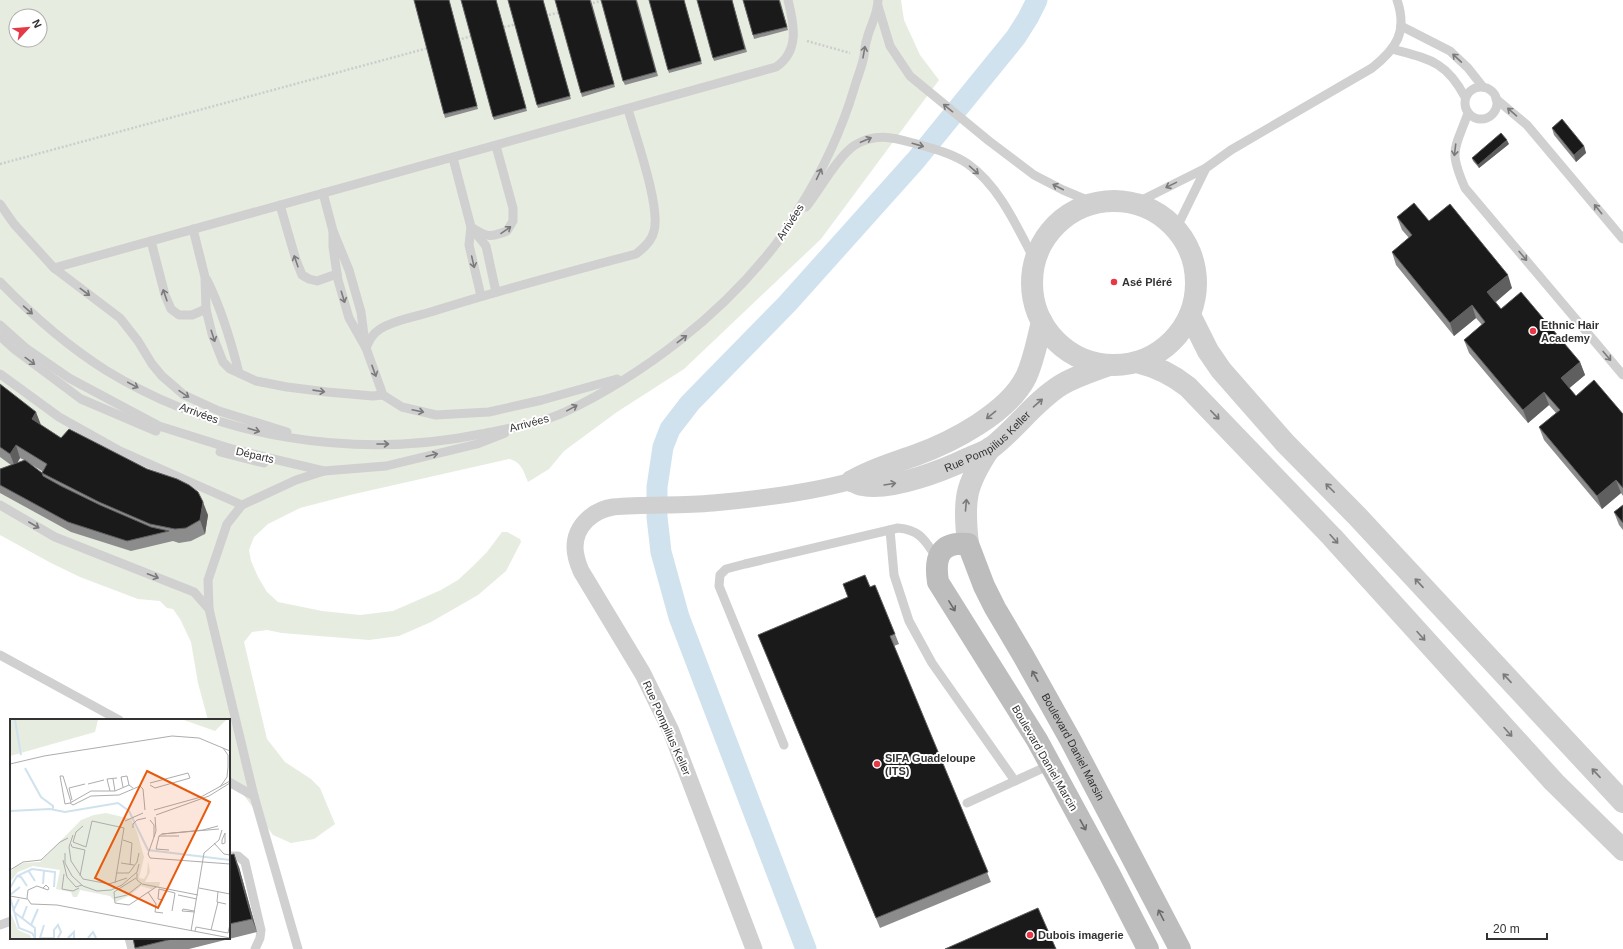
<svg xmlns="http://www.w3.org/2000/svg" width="1623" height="949" font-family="Arial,sans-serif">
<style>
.grass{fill:#e6ecdf;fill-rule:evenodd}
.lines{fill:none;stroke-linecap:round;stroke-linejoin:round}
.canal{stroke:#cfe2ee;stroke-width:21}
.path{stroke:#cdcdcd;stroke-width:2.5;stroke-dasharray:2 2;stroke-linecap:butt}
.service{stroke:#d0d0d0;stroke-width:9}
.minor{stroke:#d0d0d0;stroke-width:17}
.tertiary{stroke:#d0d0d0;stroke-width:22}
.secondary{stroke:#bdbdbd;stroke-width:22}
.wall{fill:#8c8c8c;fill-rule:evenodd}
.shaded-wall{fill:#5f5f5f}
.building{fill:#1a1a1a;stroke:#5f5f5f}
.oneway{stroke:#7a7a7a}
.oneway2{stroke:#6a6a6a}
.poi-dot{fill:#e63946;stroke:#fff;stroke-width:1.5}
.labels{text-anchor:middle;stroke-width:4;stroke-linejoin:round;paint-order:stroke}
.street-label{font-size:11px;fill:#333;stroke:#fff}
.poi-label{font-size:11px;font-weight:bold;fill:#333;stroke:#fff;text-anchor:start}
.inset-river{fill:none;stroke:#cfe2ee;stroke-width:2}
.inset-road{fill:none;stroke:#adadad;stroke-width:1}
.view{fill:#e8590c;fill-opacity:0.15;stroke:#e8590c;stroke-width:2}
.inset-edge{fill:none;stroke:#333;stroke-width:2}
</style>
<rect width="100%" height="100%" fill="#fff"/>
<path class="grass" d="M0,0H901L904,20L920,55L939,80L821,239L684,369L617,412L564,451L549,469L528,482C524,472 521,461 509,459L350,495L300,508L268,524L254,537L249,550L251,561L258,577L267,592L278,602L322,611L360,615L393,611L441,590L458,580L472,567L487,552L502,532H507L520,539L521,542L506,571L478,595L431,622L399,636L369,640L282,633L267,630L252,632L244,642L267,739L285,762L311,779L320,788L335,824L314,839L291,843L273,835L229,775V720H208L198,683L191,642L180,619L173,609L167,608L160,601L138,599L80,577L51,563L0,535ZM16,16H40V40H16Z"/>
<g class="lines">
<path class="canal" d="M806,949L679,617L661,552L657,517V487L663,447L670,429L690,403L787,304L916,160L1016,37L1028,18L1037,0"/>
<g class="path">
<path d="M589,4L604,0"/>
<path d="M545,16L561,12"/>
<path d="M500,28L517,24"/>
<path d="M458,40L472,36"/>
<path d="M807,41L850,53"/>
<path d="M0,164L428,48"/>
</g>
<g class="service">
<path d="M878,6L890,46L910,76L989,141L1034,175L1063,190L1094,203"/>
<path d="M1401,26L1450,51L1468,68L1483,87"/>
<path d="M1392,49C1429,59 1446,61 1465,97"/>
<circle cx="1481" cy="103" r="16"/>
<path d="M1496,99L1527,125L1623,239"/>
<path d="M1468,113C1455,150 1448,149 1465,188L1623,375"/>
<path d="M453,158L471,227L469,245L481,296"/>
<path d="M323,193L333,231L349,270L361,312L365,343"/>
<path d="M1136,203L1206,168L1231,150L1372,68C1396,49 1408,32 1397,0"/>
<path d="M0,204L14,224L54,268L120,318L138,341L152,364L162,376L184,395L219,411L287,432"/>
<path d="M280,205L296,260L302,275L309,279L317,281L337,274"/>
<path d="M806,207C819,191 838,156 855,145C875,133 892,137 913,143C931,148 952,153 968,164C1000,187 1017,227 1035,261"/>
<path d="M471,227C486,237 490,238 507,231L513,221V208L496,146"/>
<path d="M193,229L205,277L206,309L212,334L223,362L230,369L256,381L287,387L327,392L373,396L383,395"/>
<path d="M1176,229L1206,168"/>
<path d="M333,231V247L338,280L349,318L366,348L383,395L402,407L436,415L489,412L542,400L617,379"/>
<path d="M474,231L486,246L496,292"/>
<path d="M151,241L165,295L171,309L179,315H192L206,309"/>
<path d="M54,268L776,67C800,51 794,24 788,0"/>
<path d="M207,280C222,310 231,341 239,373"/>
<path d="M0,282C32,315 67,346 107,371C217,438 355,460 481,434C509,428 539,424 565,412C645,374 722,314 776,244C784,233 791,221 798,210C822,172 841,132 854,89C857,78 862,67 864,56C865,50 865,44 867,39C870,26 878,14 878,0"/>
<path d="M0,325L27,349L69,378L159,426L232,449L324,471L386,466L477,444L505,433"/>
<path d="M0,336L14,349L81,399L156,431"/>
<path d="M366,348C369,341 372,334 380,329C396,319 416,317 434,311C501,290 568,272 636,254C644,248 652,241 654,231C661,207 635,135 628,109"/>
<path d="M0,374L59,417L118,450L242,505"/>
<path d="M220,452L264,463"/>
<path d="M0,505L55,537L194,592L209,609"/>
<path d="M890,530L894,575L909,621L932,663L1015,781"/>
<path d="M0,655L119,720"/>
<path d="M784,745L719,586L720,575L726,569L745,564L898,528C921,530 925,541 937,558"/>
<path d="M229,782L254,796"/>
<path d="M967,803L1050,765"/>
<path d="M229,856H238L245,862L261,930L260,938L255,949"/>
<path d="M0,925L11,921"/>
<path d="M129,938L132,949"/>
<path d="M298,949L254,796L209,609L208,580L227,524L242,505L296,480L324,471"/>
</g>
<path class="minor" d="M754,949L671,731L643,674L581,571C578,564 575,555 575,547C575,526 593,510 613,507C646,504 680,506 713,503C758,499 808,493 852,481"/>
<g class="tertiary">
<circle cx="1114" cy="283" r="82"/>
<path d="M1190,315L1208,351L1221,370L1285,443L1357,516L1623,802"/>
<path d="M1137,362C1157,367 1172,374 1188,387L1332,537L1554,782L1623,850"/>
<path id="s1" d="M852,481C856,482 859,485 863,485C891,491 944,470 969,458C976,455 985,452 991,448C1016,429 1034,402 1061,385C1076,376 1093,371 1109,365"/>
<path d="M852,481C872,469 894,463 916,455C952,442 1008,413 1026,377C1034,360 1037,341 1042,322"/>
<path d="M968,544C963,500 965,485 990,448"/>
</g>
<path class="secondary" id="s2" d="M1148,949L1109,873L1037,740L938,582C934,557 940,541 968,544L984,586L995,608L1024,657L1071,741L1180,949"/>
</g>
<g class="wall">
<path d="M449,0L478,109L445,118L444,114Z"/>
<path d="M496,0L527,111L494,120L493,117Z"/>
<path d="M543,0L571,99L538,108L537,105Z"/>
<path d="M591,0L615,87L582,97L581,93Z"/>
<path d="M637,0L658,76L625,85L623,81Z"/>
<path d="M684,0L702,64L669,73L668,70Z"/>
<path d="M732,0L747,52L714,61L713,58Z"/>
<path d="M780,0L788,30L754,39L753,35Z"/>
<path d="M1552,128L1584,146L1586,153L1576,162L1554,135Z"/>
<path d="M1509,144L1479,168L1473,161L1472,158Z"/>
<path d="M1397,217L1429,221L1512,288L1496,302L1501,309L1580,362L1585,375L1569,388L1576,396L1623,414V496L1621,493L1602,509L1544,440L1539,427L1556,413L1549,405L1528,423L1469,353L1464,340L1482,325L1476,318L1454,336L1396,265L1392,252L1409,238L1402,230Z"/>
<path d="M0,384L41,425L61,438L208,515L205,534L191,541L179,543L173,541L131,551L71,532L0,493V469L11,465L0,457ZM20,458L24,460L17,463ZM27,462L42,471V473Z"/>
<path d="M1623,505V530L1619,525L1614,512Z"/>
<path d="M843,584L870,587L895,634L899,644L894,646L991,882L880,928L758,635L848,598Z"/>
<path d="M229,855L239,867L257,932L189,949H135L133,938H229Z"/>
</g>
<g class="shaded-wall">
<path d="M1507,140L1509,144L1479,168L1478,165Z"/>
<path d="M1584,146L1586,153L1576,162L1574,155Z"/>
<path d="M1508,275L1512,288L1492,305L1487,292Z"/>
<path d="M1472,305L1476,318L1454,336L1450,323Z"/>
<path d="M1580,362L1585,375L1566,391L1561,378Z"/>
<path d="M1544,392L1549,405L1528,423L1523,410Z"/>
<path d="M36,412L41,425L36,433L32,419Z"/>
<path d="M16,445L20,458L15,467L10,454Z"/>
<path d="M1616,480L1621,493L1602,509L1597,496Z"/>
<path d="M203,502L208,515L205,534L200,520Z"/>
<path d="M234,854L239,867L257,932L252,919Z"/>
</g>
<g class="building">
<path d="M414,0H449L477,106L444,114Z"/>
<path d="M461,0H496L526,108L493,117Z"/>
<path d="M508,0H543L570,96L537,105Z"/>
<path d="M555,0H590L614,84L581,93Z"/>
<path d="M601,0H636L656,72L623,81Z"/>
<path d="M649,0H684L701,61L668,70Z"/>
<path d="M697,0H732L745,49L713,58Z"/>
<path d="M743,0H779L787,27L753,35Z"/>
<path d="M1562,119L1584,146L1574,155L1552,128Z"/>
<path d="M1501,133L1507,140L1478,165L1472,158Z"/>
<path d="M1414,203L1429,221L1450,204L1508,275L1487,292L1501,309L1521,292L1580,362L1561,378L1576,396L1594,380L1623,414V488L1616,480L1597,496L1539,427L1560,410L1544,392L1523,410L1464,340L1485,322L1472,305L1450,323L1392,252L1412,235L1397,217Z"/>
<path d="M0,384L36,412L32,419L61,438L69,429L147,469L177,479L189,485L198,492L203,502L200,520L186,528L175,529L150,524L99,502L42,473L47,464L16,445L10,454L0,447Z"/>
<path d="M25,460L42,473L43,476L61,486L100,505L151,527L169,531L127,541L68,522L0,485V469Z"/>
<path d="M1623,505V523L1614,512Z"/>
<path d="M865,575L870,587L875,585L895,634L890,636L988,872L876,918L758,635L848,597L843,584Z"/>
<path d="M234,854L252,919L229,924V855Z"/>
<path d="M1038,908L1056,949H945Z"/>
<path d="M133,938H176L135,948Z"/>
</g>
<defs><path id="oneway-shaft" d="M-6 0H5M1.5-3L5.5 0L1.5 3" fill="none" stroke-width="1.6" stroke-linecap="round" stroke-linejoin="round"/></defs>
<g class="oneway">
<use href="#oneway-shaft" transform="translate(864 52) rotate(-80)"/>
<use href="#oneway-shaft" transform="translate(1457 58) rotate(-137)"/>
<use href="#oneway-shaft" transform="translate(948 108) rotate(-141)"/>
<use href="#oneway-shaft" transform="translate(1512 112) rotate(-139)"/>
<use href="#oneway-shaft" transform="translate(866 140) rotate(-23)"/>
<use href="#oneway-shaft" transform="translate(918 145) rotate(16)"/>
<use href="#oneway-shaft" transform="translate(1455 150) rotate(97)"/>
<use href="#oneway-shaft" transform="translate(974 170) rotate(41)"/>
<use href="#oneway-shaft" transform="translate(819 174) rotate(-65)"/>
<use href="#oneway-shaft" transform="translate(1171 185) rotate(154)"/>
<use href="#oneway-shaft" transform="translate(1058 187) rotate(-153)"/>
<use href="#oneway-shaft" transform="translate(1598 209) rotate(-129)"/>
<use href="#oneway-shaft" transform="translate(506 230) rotate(-35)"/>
<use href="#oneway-shaft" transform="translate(1523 256) rotate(50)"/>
<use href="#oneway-shaft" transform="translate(296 261) rotate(-109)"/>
<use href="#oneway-shaft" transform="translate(473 262) rotate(77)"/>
<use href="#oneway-shaft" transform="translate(85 292) rotate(37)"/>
<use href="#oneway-shaft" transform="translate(165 295) rotate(-109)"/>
<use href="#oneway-shaft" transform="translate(343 297) rotate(73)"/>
<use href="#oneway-shaft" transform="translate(28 310) rotate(41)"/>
<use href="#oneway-shaft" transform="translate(213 336) rotate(72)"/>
<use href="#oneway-shaft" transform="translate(682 339) rotate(-37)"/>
<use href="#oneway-shaft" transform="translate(1607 356) rotate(50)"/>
<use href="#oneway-shaft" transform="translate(30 361) rotate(36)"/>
<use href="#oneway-shaft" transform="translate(374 371) rotate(70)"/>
<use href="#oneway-shaft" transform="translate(133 385) rotate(28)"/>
<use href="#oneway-shaft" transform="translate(319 391) rotate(8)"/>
<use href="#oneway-shaft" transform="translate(184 394) rotate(34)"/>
<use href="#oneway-shaft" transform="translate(1038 403) rotate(-41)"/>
<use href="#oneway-shaft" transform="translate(572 408) rotate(-29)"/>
<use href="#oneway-shaft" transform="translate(418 411) rotate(12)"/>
<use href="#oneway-shaft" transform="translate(991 415) rotate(141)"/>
<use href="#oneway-shaft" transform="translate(1215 415) rotate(46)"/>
<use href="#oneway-shaft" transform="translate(254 430) rotate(16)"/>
<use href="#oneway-shaft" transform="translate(383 444)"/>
<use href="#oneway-shaft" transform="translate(432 455) rotate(-14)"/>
<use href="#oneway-shaft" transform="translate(890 484) rotate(-9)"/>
<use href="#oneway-shaft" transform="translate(1330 488) rotate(-135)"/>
<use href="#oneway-shaft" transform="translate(966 505) rotate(-85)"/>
<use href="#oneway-shaft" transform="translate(34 525) rotate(30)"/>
<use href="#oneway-shaft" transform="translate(1334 539) rotate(48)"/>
<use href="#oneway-shaft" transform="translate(153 576) rotate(21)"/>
<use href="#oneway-shaft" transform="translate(1419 583) rotate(-133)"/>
<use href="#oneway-shaft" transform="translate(1421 636) rotate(48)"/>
<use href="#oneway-shaft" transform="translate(1507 678) rotate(-133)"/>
<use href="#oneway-shaft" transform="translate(1508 732) rotate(48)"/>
<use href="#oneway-shaft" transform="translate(1596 773) rotate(-133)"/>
</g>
<g class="oneway2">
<use href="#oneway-shaft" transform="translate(952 606) rotate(58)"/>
<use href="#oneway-shaft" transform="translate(1035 676) rotate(-119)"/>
<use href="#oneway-shaft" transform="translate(1083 825) rotate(61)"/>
<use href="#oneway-shaft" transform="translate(1161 915) rotate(-117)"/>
</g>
<g class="poi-dot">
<circle cx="1114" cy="282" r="4"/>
<circle cx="1533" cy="331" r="4"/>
<circle cx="877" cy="764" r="4"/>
<circle cx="1030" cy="935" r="4"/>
</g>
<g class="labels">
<g class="street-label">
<text transform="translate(790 222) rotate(-57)" y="4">Arrivées</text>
<text transform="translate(199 413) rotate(20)" y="4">Arrivées</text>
<text transform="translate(529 423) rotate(-15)" y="4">Arrivées</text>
<text dy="4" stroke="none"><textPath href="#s1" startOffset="147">Rue Pompilius Keller</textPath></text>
<text transform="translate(255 455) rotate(13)" y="4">Départs</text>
<text transform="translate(667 728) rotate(66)" y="4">Rue Pompilius Keller</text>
<text dy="4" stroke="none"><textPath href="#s2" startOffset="712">Boulevard Daniel Marsin</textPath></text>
<text transform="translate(1045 758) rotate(60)" y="4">Boulevard Daniel Marcin</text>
</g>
<g class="poi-label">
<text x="1122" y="286">Asé Pléré</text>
<text x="1541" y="329">Ethnic Hair<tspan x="1541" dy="13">Academy</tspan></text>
<text x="885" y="762">SIFA Guadeloupe<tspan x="885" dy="13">(ITS)</tspan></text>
<text x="1038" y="939">Dubois imagerie</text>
</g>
</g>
<g transform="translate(10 719)">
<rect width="220" height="220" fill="#fff"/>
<path d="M96,94L121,100L127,113L134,138L129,159L134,160L137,155L138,142L140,153L135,163H150L149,168L141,170L131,167L119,177L106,183L100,177L70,171L67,178H63L61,173L46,170L50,151L23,147L8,153L0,163V153L6,147L13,144L30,143L71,101L84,96ZM0,192L8,211L20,216L21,219H0Z" fill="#e6ecdf"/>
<path d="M0,1H88L85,13L0,37ZM174,1H216L205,12Z" fill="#e6ecdf"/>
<path class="inset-river" d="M5,1L11,36M15,49L31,78L43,87V90M0,92L40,90L55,93L108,84L119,92L138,131L220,141M18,151L25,162M7,157L11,158L17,167M33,165L34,151M0,169L7,157L22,150L45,153L44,168M0,176L10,168M0,178L9,209L22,214L25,219M3,192L9,180M4,193L25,209V219M12,200L17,187M21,206L28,190M44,218V211L48,206L51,213L48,219M30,219H45M30,219L34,206M58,219L64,213V219M78,219L83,213L86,219"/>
<path class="inset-road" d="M0,45L34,37L162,17L189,19L220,32M103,60L105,72M140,64L178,54L180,59L145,69L140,66M78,65L94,61M113,68L111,58L117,57L119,66M210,68L217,58L218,48V36L213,29M123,69L119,66L105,72H81L60,84L63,86L81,77L109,76L130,67L133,70L135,91M100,72L97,60L107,59M62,81L59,69L75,65M60,84L55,85L50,57H53L61,83M144,91L191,78L220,62M146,96L199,77L220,64M145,98L146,112L138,135L140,139L220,145M140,101L144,106V118M115,102L133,94M73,107L66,113L63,123L76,128L82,102L114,109L105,164M208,107L193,111L152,115L209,110M123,109V105L127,101L136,99M215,114V124L212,125V121ZM152,115L149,117L146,130L159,131M63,116L59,128L61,142L73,160L99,165L117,159M149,117H169M113,121L122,124L120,146M204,124L214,135L220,136M61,125L62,128L75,131L70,157M55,134V144L62,157L73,167L87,172L101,171L112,166L127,153L129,145M53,141L57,158L66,168L72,166M111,144L124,146M0,151L13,143L31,141L50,123L58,119M107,154H119L127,143L129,134M127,154V161L132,165L188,176M54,155L52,170L63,172L69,169M126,159L104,173L105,184L119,186L146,168M33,169L36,166L39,169L38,171L27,167L18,171L17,179L21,185L47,186L220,219M189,169L220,175M208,172L207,183L216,185M138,173L146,185L145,193L153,194M168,176L187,180M0,177L17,180M104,179L117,176L131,165M153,181L148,180L149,170L165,174M162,192L165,174M184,192L173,190L172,192L185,193M201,211L208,183M181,212L194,134L209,121L212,111M185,212L186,208L218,214L220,205"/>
<path class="view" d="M137,52L200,83L148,189L85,159Z"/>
<rect width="220" height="220" class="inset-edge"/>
</g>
<g transform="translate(28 28) rotate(64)"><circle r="19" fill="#ffffff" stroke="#adadad"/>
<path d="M0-3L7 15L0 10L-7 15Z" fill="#e63946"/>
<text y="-6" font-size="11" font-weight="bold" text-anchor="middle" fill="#333333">N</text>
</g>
<path d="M1487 933v6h60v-6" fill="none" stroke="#333333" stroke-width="2"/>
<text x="1493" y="933" font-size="12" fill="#333333" stroke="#ffffff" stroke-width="3" paint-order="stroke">20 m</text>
</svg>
